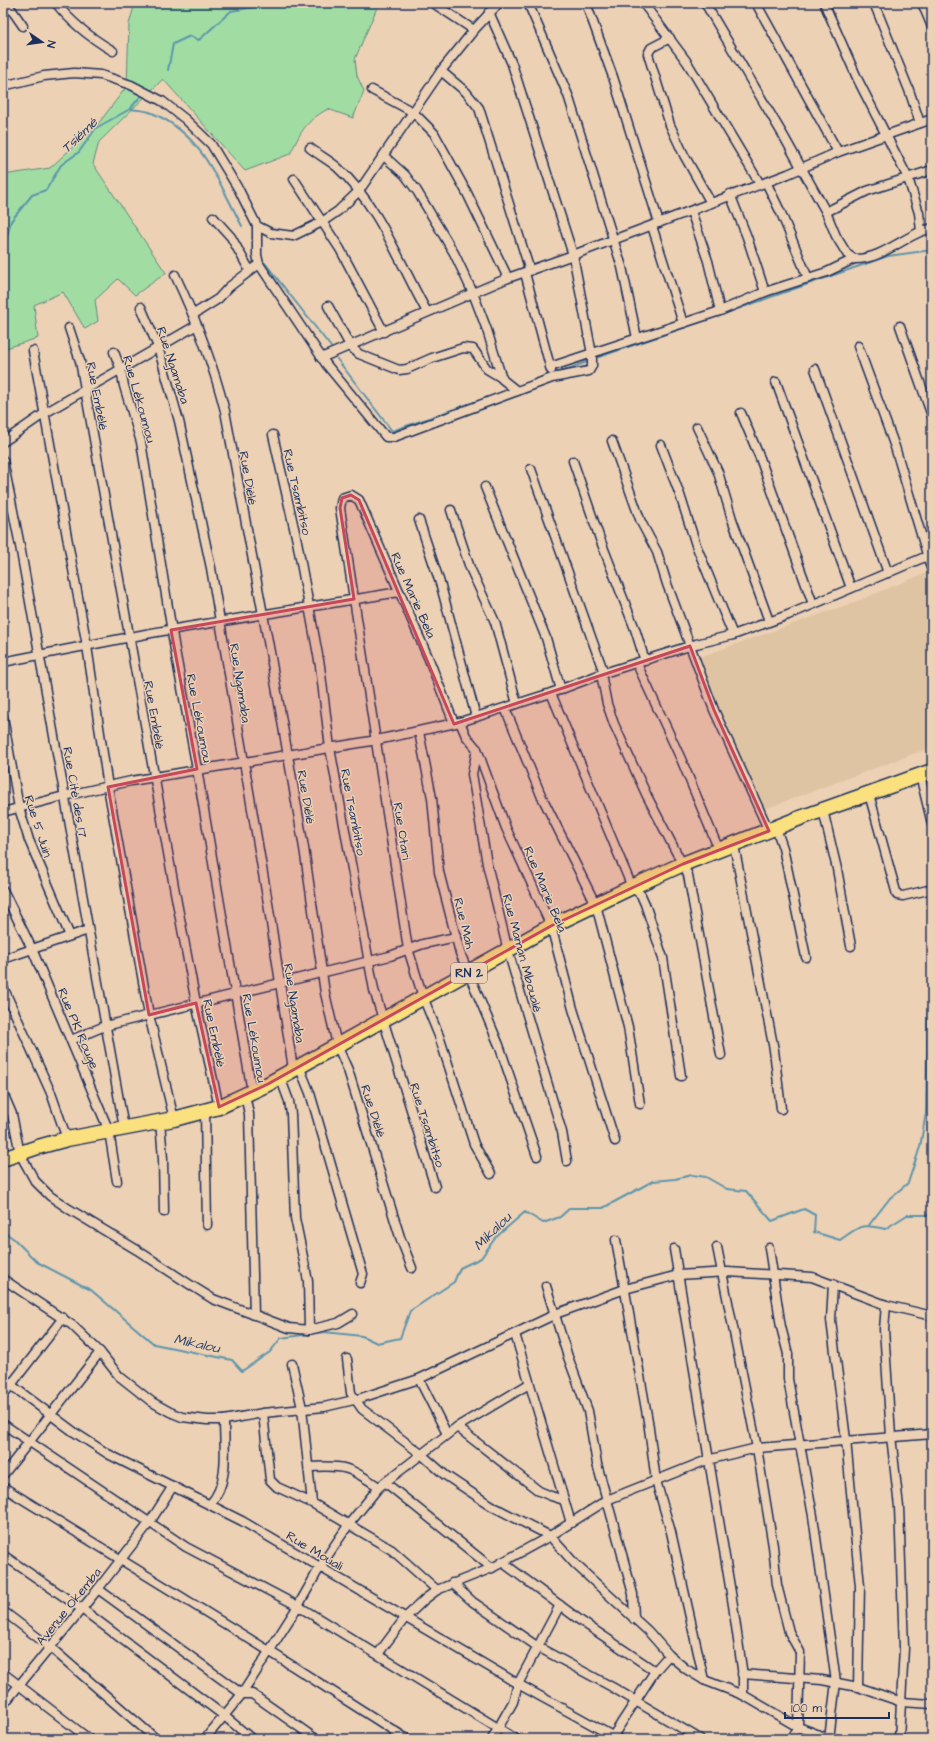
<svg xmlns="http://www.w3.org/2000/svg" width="935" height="1742" font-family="'Architects Daughter',sans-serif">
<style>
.built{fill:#dfc4a4}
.green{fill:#a1dda3;stroke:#5e8680}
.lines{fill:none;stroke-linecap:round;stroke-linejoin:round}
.stream{stroke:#5c95ad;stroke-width:2}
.minor-casing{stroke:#1b2f5e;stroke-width:11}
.trunk-casing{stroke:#1b2f5e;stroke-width:17}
.minor{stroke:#edd1b4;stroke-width:8}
.trunk{stroke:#fbe080;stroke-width:14}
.marked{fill:#c8485b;fill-opacity:0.2;stroke:#c8485b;stroke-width:3;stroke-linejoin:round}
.labels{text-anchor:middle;stroke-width:3;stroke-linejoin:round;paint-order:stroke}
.shield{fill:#edd1b4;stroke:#5a6078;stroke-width:1}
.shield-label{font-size:12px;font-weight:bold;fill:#1b2f5e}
.street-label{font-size:13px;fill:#1b2f5e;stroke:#edd1b4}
.water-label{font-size:14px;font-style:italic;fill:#26406b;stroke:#edd1b4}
</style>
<rect width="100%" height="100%" fill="#edd1b4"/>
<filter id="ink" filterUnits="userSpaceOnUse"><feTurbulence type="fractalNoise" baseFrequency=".025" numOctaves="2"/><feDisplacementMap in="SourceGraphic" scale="8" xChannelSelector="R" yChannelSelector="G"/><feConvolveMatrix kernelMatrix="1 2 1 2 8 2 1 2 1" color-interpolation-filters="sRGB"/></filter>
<g filter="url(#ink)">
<path class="built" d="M928,572L932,581V747L762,810L697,658L857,601Z"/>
<path class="green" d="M135,3H379L355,59L357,76L364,91L353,118L328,109C305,121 301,132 290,154L245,171L163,79L99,142L93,164L166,273L135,295L118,279L95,300L98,321L85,329L63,292L34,305L38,338L3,349V175L50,168L98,124L127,86L129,24Z"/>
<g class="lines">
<g class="stream">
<path d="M168,70L173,44L190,36L199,40L231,11L261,6L266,3"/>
<path d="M130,109C137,110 146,110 152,113C202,134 218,181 242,226"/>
<path d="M3,252L11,221L32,195L46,190L61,165L79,152L96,128L130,109L140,97"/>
<path d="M265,263L331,347"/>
<path d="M723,314L888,256L932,250"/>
<path d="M599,357L712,318"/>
<path d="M337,359L392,431L503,392"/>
<path d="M557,373L587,362"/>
<path d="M869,1225L890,1198L908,1183L920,1147L926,1113L928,1000L932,985"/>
<path d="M3,1231L14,1239L37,1262L91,1290L154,1344L232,1360L242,1371L270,1352L281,1338L324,1332L362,1336L377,1343L400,1338L410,1311L454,1282L460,1268L481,1258L496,1237L525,1212L543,1223L560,1217L570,1208H603L653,1181L675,1179L692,1175L706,1177L727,1189L746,1191L772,1221L804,1209L815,1215L814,1232L840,1240C860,1226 860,1223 885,1229L907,1215H932"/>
</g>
<defs>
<g id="minor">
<path d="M7,3L23,26"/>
<path d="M56,3C72,24 91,38 113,51"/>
<path d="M433,3L474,30"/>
<path d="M528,3L568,95L622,267L637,338"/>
<path d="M586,3L613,77L659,223"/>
<path d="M643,3L687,62L760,184"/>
<path d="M756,3L838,152"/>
<path d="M824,3L858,80L908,178L919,213L921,231"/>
<path d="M874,3L909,90L920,123"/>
<path d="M922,3L932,27"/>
<path d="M670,38L651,48L648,54L670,125L684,155L711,203"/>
<path d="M441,71L466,92L479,108L530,271"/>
<path d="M3,86L44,76L74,73L101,75L131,85L162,101L185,119L211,144L239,190L257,226L271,233L293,236L322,222L338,211L359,191L441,71L474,30L499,3"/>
<path d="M372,90L413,112L434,133L467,193L508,278"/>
<path d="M310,148C319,155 329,160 337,167C379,205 400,264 427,312"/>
<path d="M384,156L405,175L417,191L454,253L473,293L487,330L502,379L517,391"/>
<path d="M294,179L340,249L384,332"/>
<path d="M766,182L781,213L808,278"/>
<path d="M730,194L747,237L765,292"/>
<path d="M691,211L708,261L720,311"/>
<path d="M826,212L867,191L932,170"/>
<path d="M213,217L231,237L250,271"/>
<path d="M257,226V255L259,264L326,364L386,437H394L552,378L589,371L592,366V354L573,255L512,64L489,12"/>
<path d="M652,226L683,323"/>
<path d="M854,259C878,260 899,241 920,232C924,230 928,230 932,228"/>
<path d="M525,273L551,370"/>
<path d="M175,275C196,319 213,364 225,411L270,652L304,848L325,993L337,1045L348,1070L400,1237L412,1268"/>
<path d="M328,306L351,347L359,354L399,370L407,369L432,358L463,348L473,349L487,369L502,378"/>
<path d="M141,307L158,347L179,421L211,568L268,903L293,1069"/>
<path d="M194,314L218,299L229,287L259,264"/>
<path d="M900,326L932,416"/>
<path d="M69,328L80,361L175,892L196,1003L219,1107"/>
<path d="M858,346L895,447L932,571"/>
<path d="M33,351L87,646L108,787L149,1015L174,1119"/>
<path d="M114,352L121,370L124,386L141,442L175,650L197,769L252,1092"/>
<path d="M321,358L508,278L573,255L788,174L838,152L932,119"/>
<path d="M550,367L720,311L765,292L827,272L854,259L847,254L836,236L826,212L783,135L705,3"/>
<path d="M815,369L888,573"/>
<path d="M776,382L851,588"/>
<path d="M741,413L760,458L813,604"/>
<path d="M697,427L718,472L732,519L769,621"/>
<path d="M273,435L297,541L320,666L330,748L374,990L435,1187"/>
<path d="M612,441L641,522L657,552L667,584L714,710L769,831"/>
<path d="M3,442L45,413L197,325"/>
<path d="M661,445L680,495L696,545L733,635"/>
<path d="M3,460L20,546L124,1128"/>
<path d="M573,461L600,539L635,629L645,661"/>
<path d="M531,469L604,673"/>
<path d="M485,487L546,638L561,690"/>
<path d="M451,510L470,568L495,622L517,704"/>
<path d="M419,520L441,586L476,717"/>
<path d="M3,662L151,633L399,592"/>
<path d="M637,664L681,759L719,850"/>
<path d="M601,674L607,704L614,724L647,796L688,875L721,1055"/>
<path d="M551,693L632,887L641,895L645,904L663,958L681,1076"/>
<path d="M505,708L541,795L596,905L628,1027L640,1104"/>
<path d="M3,717L19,808L29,840L70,936"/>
<path d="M460,722L466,736L477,749L506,828L551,926L573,1009L615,1141"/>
<path d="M454,723L428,657L359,500L351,495L342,498L340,508L408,949L423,997L439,1036L474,1144L491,1174"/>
<path d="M419,732L432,798L439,872L460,953L499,1045L537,1156"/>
<path d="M477,749L472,774L487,864L508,951L562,1132L567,1161"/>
<path d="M920,775L932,824"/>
<path d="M869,794L897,895L903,896L932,889"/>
<path d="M823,810L837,869L851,946"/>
<path d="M3,812L64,796L131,781L377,740L460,722L551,693L604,673L696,644L733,635L788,615L932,554"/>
<path d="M776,828L783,848L806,957"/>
<path d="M734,845L774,1050L781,1109"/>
<path d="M3,890L32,949L109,1131L117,1181"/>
<path d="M3,959L88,930"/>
<path d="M3,987L51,1093L67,1139"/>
<path d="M71,1040L105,1026L390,956L423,944L456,937"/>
<path d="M299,1066L310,1093L363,1274L360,1283"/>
<path d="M280,1077L289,1101L291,1114L295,1218L308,1281L309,1330"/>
<path d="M3,1093L12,1114L20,1154L35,1181L50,1196L69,1209L137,1250L189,1284L213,1299L289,1328L309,1330L338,1323L353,1314"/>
<path d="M245,1095L249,1114L254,1315"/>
<path d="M205,1111L207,1225"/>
<path d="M160,1121L163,1159L164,1212"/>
<path d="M616,1240L648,1421L656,1481L671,1532L704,1680"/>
<path d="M717,1247L757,1448L773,1546L777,1585L789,1632L800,1652L798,1727L790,1739"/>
<path d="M769,1248L781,1327L788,1354V1379L813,1516L836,1682L829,1739"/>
<path d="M674,1249L733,1605L743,1676V1695"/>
<path d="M3,1279L72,1325L100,1352L119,1376L152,1402L170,1412L182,1417L207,1420H224L263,1413L324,1407L358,1399L419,1379L558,1313L625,1289L678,1275L728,1272L812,1277L886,1305L932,1316"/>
<path d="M833,1284L831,1320L846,1440L860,1586L858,1687"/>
<path d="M546,1286L568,1357L588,1411L597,1464L633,1594L634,1619"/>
<path d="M886,1305L884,1329L891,1436L899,1507L904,1648L899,1739"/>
<path d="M515,1334L571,1523"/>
<path d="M347,1359L351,1393L362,1409L421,1454L445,1475L490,1505L550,1536L575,1564L648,1631L669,1655L686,1669L704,1680L743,1695L798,1727L830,1739"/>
<path d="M292,1364L302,1408L312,1503L392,1550L437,1590"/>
<path d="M3,1379L74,1432L108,1454L242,1521L518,1684L618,1739"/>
<path d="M419,1379L447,1434"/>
<path d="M3,1395L63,1318"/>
<path d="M263,1413L270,1480L277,1487L312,1503"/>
<path d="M3,1424L186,1547L298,1606L516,1739"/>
<path d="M457,1427L539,1491L551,1496L564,1500"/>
<path d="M310,1467C345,1465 349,1467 379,1487"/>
<path d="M3,1475L100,1352"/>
<path d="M386,1483L492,1568"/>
<path d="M3,1487L269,1651L407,1739"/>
<path d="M210,1504C230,1484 224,1446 224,1420"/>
<path d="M3,1555L82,1609L223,1715L252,1739"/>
<path d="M502,1562L581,1621L655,1671"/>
<path d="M452,1583L473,1602L538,1647L612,1687L700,1739"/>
<path d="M98,1589L242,1694H252L316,1739"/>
<path d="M3,1611L50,1647L156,1739"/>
<path d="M378,1654L405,1618L425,1599L437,1590L492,1568L550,1536L607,1500L707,1460L757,1448L932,1434"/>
<path d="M3,1673L89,1739"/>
<path d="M742,1674L822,1680L858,1687L902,1702L932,1704"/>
<path d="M3,1705L98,1589L150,1522L173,1486"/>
<path d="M3,1738L4,1739"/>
<path d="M205,1739L242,1694L298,1606L320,1567L349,1524L379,1487L457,1427L529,1384"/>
<path d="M492,1739L513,1702L518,1684L560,1605"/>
<path d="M611,1739L655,1671L669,1655"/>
</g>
<path id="trunk" d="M3,1159L38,1147L67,1139L174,1119L219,1107L268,1084L551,926L632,887L683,864L800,818L932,771"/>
</defs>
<use href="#minor" class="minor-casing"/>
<use href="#trunk" class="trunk-casing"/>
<use href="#minor" class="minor"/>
<use href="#trunk" class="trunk"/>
</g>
</g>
<path class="marked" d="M351,495L359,500L454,724L690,646L714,710L769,831L683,864L551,926L268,1084L219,1107L196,1003L149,1015L108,787L197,769L171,630L354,599L340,508L342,498Z"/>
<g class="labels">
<rect class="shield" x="451" y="963" width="36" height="20" rx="3"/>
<g class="shield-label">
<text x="469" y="977">RN 2</text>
</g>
<g class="street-label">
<text transform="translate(174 365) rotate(72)" y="5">Rue Ngamaba</text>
<text transform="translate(98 396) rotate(79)" y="5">Rue Embélé</text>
<text transform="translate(140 399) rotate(74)" y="5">Rue Lékoumou</text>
<text transform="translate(249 478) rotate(80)" y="5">Rue Diélé</text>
<text transform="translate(298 492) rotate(77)" y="5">Rue Tsambitso</text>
<text transform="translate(414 595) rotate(66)" y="5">Rue Marie Bela</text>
<text transform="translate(241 683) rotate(81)" y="5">Rue Ngamaba</text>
<text transform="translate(155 715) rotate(80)" y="5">Rue Embélé</text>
<text transform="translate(200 718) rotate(79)" y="5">Rue Lékoumou</text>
<text transform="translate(76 792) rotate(80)" y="5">Rue Cité des 17</text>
<text transform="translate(307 797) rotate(80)" y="5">Rue Diélé</text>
<text transform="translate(354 812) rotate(79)" y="5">Rue Tsambitso</text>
<text transform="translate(39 826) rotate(72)" y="5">Rue 5 Juin</text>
<text transform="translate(403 831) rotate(81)" y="5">Rue Otari</text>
<text transform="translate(546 889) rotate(67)" y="5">Rue Marie Bela</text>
<text transform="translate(465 923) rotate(76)" y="5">Rue Mah</text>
<text transform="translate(523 953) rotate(75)" y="5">Rue Maman Mboualé</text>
<text transform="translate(295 1003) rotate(81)" y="5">Rue Ngamaba</text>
<text transform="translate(79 1028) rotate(67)" y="5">Rue PK Rouge</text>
<text transform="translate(215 1033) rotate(78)" y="5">Rue Embélé</text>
<text transform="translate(255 1038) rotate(80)" y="5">Rue Lékoumou</text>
<text transform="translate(374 1111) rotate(72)" y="5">Rue Diélé</text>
<text transform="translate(428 1125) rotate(72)" y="5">Rue Tsambitso</text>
<text transform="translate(315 1550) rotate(31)" y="5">Rue Mouali</text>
<text transform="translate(68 1606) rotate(-51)" y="5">Avenue Okemba</text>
</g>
<g class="water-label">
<text transform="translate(79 135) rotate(-44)" y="5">Tsiémé</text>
<text transform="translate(492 1231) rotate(-45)" y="5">Mikalou</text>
<text transform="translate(197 1343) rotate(12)" y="5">Mikalou</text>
</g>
</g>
<rect width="935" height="1742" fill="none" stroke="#edd1b4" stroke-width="16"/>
<rect x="8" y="8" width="919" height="1726" fill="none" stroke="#1b2f5e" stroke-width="1.5" filter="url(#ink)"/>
<g transform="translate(42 42) rotate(103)" stroke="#edd1b4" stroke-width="3" paint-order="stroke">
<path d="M0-3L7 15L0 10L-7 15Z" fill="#1b2f5e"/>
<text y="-6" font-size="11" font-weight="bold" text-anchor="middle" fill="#1b2f5e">N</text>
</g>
<path d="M785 1712v6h104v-6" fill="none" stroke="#1b2f5e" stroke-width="2"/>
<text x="791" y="1712" font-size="12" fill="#1b2f5e" stroke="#edd1b4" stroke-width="3" paint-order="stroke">100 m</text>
</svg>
